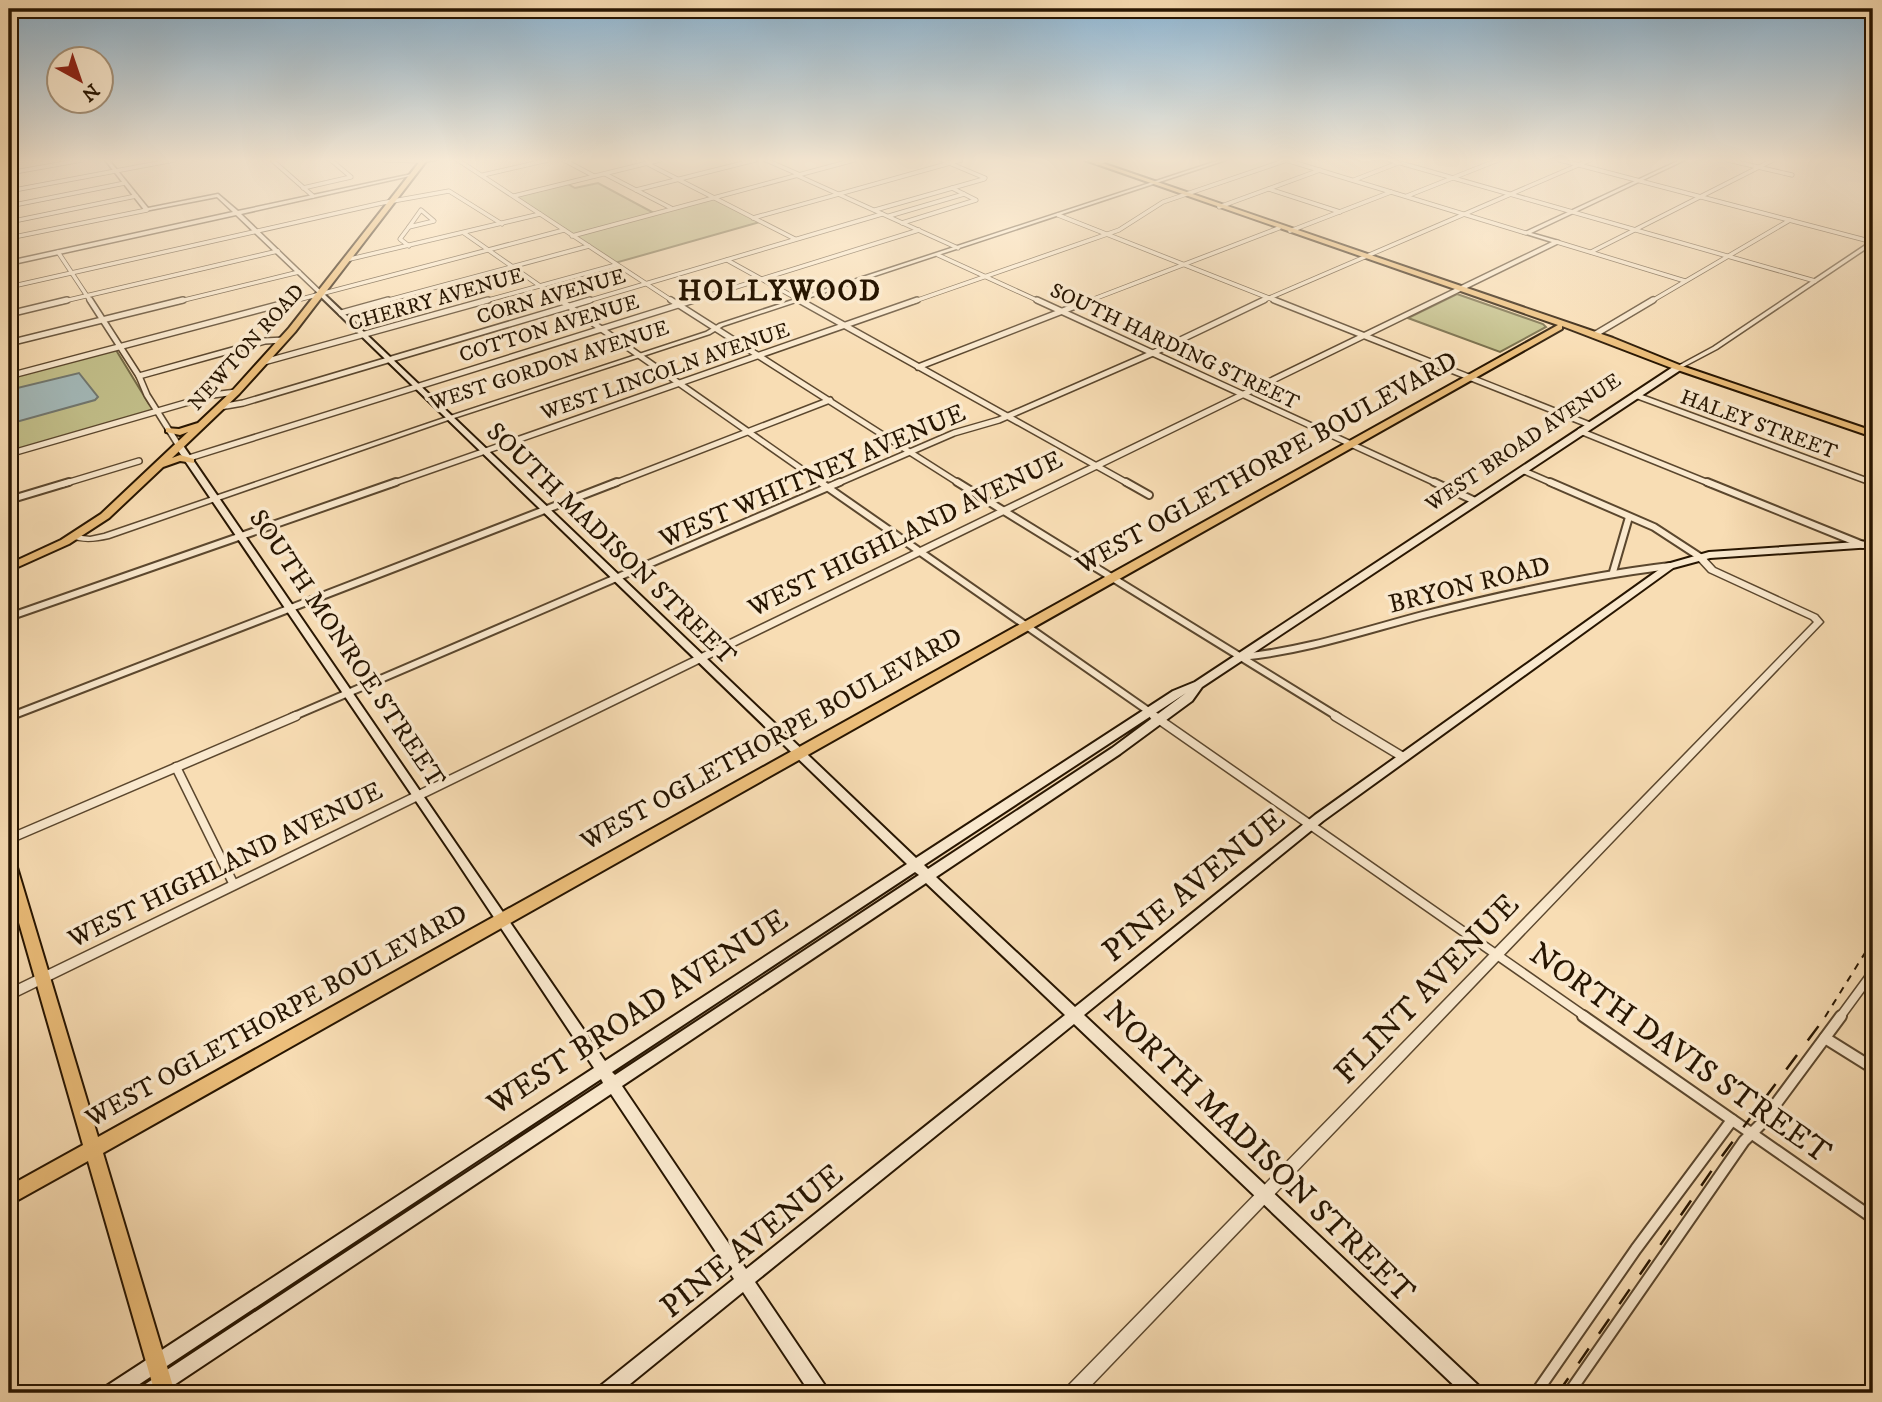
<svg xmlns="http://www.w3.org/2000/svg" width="1882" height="1402" font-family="'IM FELL DW Pica',serif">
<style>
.green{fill:#c2bf8a;stroke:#746a46;stroke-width:2}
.water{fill:#a3b9b9;stroke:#71776f;stroke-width:2}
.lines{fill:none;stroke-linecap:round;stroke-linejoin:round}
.minor-far4-casing{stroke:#5b472e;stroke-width:5}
.minor-far3-casing{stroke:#5b472e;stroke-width:8}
.minor-far2-casing{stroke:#5b472e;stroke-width:10}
.minor-far1-casing{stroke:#5b472e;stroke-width:11}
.minor-casing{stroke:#5b472e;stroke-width:14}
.tertiary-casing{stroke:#5b472e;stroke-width:3}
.secondary-casing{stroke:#271501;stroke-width:4}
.primary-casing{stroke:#271501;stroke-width:4}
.minor-far4{stroke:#fae9ce;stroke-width:3.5}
.minor-far3{stroke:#fae9ce;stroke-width:5}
.minor-far2{stroke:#fae9ce;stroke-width:6}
.minor-far1{stroke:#fae9ce;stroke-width:8}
.minor{stroke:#fae9ce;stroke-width:10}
.tertiary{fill:#fae9ce;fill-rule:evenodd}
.secondary{fill:#fae9ce;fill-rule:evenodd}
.primary{fill:#ecbe7a;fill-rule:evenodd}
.rail-far1{stroke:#271501;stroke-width:2;stroke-dasharray:7 7;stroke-linecap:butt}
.rail{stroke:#271501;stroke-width:2.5;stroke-dasharray:18 18;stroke-linecap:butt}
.labels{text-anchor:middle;stroke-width:7;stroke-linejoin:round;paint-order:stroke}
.far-street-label{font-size:21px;fill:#271501;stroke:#fae9ce}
.street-label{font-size:26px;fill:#271501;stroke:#fae9ce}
.far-district-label{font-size:28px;font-weight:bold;letter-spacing:2px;fill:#271501;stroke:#fae9ce}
.near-street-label{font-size:32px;fill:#271501;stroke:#fae9ce}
</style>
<rect width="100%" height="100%" fill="#f8ddb4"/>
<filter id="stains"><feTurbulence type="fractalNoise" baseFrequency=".00286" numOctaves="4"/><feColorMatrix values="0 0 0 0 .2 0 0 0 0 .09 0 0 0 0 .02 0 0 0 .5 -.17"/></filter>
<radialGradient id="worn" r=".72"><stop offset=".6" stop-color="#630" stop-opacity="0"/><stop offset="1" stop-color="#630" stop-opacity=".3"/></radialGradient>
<g class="green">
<path d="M566,183L575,188L598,183L654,213L573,235L515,196Z"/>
<path d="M713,198L760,222L615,263L574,236Z"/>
<path d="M1457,294L1543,324L1546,327L1500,352L1408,318Z"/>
<path d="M116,350L149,404L157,411L9,454V377Z"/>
</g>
<path class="water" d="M79,373L98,397L95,400L9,424V390Z"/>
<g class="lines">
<defs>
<g id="minor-far4">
<path d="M272,160L313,196"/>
<path d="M386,160L423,161"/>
<path d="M458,160L674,302"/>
<path d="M564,160L594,176"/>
<path d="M766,160L798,174"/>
<path d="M942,160L985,178"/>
<path d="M1286,160L1526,233"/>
<path d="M1390,160L1815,281"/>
<path d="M1560,160L1873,242"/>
<path d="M1728,160L1792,175"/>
<path d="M646,163L795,239"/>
<path d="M1097,163L1106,160"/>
<path d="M9,173L82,160"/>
<path d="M605,174L671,208"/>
<path d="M483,175L548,160"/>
<path d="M796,175L958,248"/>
<path d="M1354,180L1398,163"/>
<path d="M303,188L351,177L331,160"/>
<path d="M1269,189L1340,212"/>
<path d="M636,190L755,160"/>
<path d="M9,191L174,160"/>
<path d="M514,196L660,160"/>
<path d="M1407,196L1498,160"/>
<path d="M9,206L125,183"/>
<path d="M1219,207L1320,170"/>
<path d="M421,210L434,221L409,227Z"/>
<path d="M875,210L984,179"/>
<path d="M1058,215L1279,302"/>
<path d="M889,216L964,194"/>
<path d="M753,218L961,160"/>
<path d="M9,222L136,196"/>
<path d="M902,223L976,200L952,188"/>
<path d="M409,227L400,239L409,246"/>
<path d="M1290,231L1391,192"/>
<path d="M464,233L563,302"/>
<path d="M572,236L854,160"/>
<path d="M9,238L147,210"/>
<path d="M1557,242L1685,281"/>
<path d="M58,252L91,302"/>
<path d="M1591,252L1773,160"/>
<path d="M938,255L1041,302"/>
<path d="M346,260L540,214"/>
<path d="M727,260L803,302"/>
<path d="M9,287L382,203L449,191L502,224"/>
<path d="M60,302L278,251"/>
<path d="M176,302L299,272"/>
<path d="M290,302L564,230"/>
<path d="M381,302L589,246"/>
<path d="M481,302L616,265"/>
<path d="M584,302L882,214"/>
<path d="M688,302L919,230"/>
<path d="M912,302L1119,230L1163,202L1287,160"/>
<path d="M1086,302L1279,228"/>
<path d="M1260,302L1590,160"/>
<path d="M1650,302L1790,220"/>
</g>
<g id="minor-far3">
<path d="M90,300L139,376L147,395L179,446"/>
<path d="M560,300L823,484"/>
<path d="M671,300L960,484"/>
<path d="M799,300L1129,484"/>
<path d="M1037,300L1438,484"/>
<path d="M1274,300L1590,425"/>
<path d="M341,313L388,300"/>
<path d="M9,314L67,300"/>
<path d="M1594,335L1653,300"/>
<path d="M9,343L183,300"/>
<path d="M264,362L488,300"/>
<path d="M918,367L1091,300"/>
<path d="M9,376L296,300"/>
<path d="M139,376L265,341L284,340"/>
<path d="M1635,395L1873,483"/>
<path d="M220,407L243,403L590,300"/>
<path d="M1580,431L1711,484"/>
<path d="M9,454L213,395L236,392"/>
<path d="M189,458L694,300"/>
<path d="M1522,470L1554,484"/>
<path d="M63,484L139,461"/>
<path d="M391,484L917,300"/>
<path d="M613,484L830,400"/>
<path d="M836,484L954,433L999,420L1153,353L1264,300"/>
</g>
<g id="minor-far2">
<path d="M820,482L1157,717"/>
<path d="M957,482L1338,717"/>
<path d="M1126,482L1149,495"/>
<path d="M1434,482L1475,501"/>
<path d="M1550,482L1654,527L1700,557"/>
<path d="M1707,482L1863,545"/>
<path d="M1871,482L1873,483"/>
<path d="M9,500L69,482"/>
<path d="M1613,572L1629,517"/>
<path d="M9,617L396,482"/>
<path d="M1241,657C1304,651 1363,631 1423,615C1505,594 1587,576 1670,566"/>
<path d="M9,717L617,482"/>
<path d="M292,717L840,482"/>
</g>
<g id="minor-far1">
<path d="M1154,716L1586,1017"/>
<path d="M1335,716L1403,757"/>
<path d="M9,717L13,716"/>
<path d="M176,767L234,885"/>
<path d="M9,839L296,716"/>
<path d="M1840,1017L1873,972"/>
</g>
<g id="minor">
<path d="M1583,1016L1873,1218"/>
<path d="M1825,1038L1873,1068"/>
<path d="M1536,1393L1636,1249L1732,1120"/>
<path d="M1569,1393L1744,1141L1761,1124L1841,1016"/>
</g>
<g id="tertiary">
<path d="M105,160H109L148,208L218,194L238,211L412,174L414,175L241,214L323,293L324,294L321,296L236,215L9,265V261L233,212L217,197L145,211Z"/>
<path d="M422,160H436L423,162L421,161Z"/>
<path d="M1220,160H1226L723,326L710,334L451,419L109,538C96,541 82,543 70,537L74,535L90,537L104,534L447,417L706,332L719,324Z"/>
<path d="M1680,160H1685L1531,233L1559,241V243L9,1000V989L1552,242L1523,233Z"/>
<path d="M1873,240V244L1717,349L1681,368L1676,367L1713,347Z"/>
<path d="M1697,555H1703L1715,568L1817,615L1823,622L1084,1393H1065L1067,1387L1814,622L1811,619L1709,572L1697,559L1696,557Z"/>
</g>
<path id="secondary" d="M319,293H323L916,858L1173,691L1195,682L1676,365H1682V369L1202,687L1192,701L1120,754L936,877L1075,1007L1315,815L1667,564L1709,552L1873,541V547L1710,558L1673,568L1323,821L1084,1015L1480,1387L1483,1393H1462L1074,1024L755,1282L826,1387L829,1393H810L743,1292L619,1393H596L599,1387L734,1279L611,1094L162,1393H138L141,1387L603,1083L601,1079L126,1393H102L105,1387L594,1068L454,857L175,446L176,444H182L605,1061L907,864L319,295ZM1186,693L1112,748L928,869L924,865ZM915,872L919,875L615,1075L612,1072ZM926,883L1065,1015L746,1269L622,1086Z"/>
<g id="primary">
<path d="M421,160H427L295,332L239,394L172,458L180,455L194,459V463L180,461L163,467L109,518L69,544L9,571V564L61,540L101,514L188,432L180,435L166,432V428L179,429L198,423L233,390L289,328Z"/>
<path d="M1085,160H1093L1613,338L1682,366L1873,431V437L1669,367L1562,326V329L103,1153L175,1393H155L88,1161L9,1205V1186L83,1145L9,888V858L14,860L16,864L98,1137L1558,325Z"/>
</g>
</defs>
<use href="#minor-far4" class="minor-far4-casing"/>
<use href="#minor-far3" class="minor-far3-casing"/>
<use href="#minor-far2" class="minor-far2-casing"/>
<use href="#minor-far1" class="minor-far1-casing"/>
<use href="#minor" class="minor-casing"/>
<use href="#tertiary" class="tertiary-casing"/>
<use href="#secondary" class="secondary-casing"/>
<use href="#primary" class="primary-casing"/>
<use href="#minor-far4" class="minor-far4"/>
<use href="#minor-far3" class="minor-far3"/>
<use href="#minor-far2" class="minor-far2"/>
<use href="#minor-far1" class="minor-far1"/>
<use href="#minor" class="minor"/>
<use href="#tertiary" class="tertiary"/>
<use href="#secondary" class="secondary"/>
<use href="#primary" class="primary"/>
<path class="rail-far1" d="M1825,1017L1873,940"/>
<path class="rail" d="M1558,1393L1719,1160L1826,1016"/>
</g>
<linearGradient id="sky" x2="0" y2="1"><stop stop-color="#8cb6d5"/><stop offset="0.45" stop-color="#fcf0dd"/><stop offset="1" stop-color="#fcf0dd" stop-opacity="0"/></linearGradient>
<rect width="1882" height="356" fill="url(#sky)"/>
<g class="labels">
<g class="far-street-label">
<text transform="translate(551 296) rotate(-16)" y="7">CORN AVENUE</text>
<text transform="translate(436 299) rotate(-16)" y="7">CHERRY AVENUE</text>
<text transform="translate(549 328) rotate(-17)" y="7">COTTON AVENUE</text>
<text transform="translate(1175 346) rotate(25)" y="7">SOUTH HARDING STREET</text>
<text transform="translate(246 347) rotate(-48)" y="7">NEWTON ROAD</text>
<text transform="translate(549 365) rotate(-18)" y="7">WEST GORDON AVENUE</text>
<text transform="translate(665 371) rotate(-19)" y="7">WEST LINCOLN AVENUE</text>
<text transform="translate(1759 424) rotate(20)" y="7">HALEY STREET</text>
<text transform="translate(1523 442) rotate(-34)" y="7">WEST BROAD AVENUE</text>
</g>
<g class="street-label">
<text transform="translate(1266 462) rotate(-29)" y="9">WEST OGLETHORPE BOULEVARD</text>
<text transform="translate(812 475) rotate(-23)" y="9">WEST WHITNEY AVENUE</text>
<text transform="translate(905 533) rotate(-26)" y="9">WEST HIGHLAND AVENUE</text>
<text transform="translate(612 543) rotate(44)" y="9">SOUTH MADISON STREET</text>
<text transform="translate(1469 584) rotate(-14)" y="9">BRYON ROAD</text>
<text transform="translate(348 648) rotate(56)" y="9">SOUTH MONROE STREET</text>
<text transform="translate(771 738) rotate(-29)" y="9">WEST OGLETHORPE BOULEVARD</text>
<text transform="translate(225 864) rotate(-26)" y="9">WEST HIGHLAND AVENUE</text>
<text transform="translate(276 1015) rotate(-29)" y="9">WEST OGLETHORPE BOULEVARD</text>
</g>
<g class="far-district-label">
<text x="780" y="300">HOLLYWOOD</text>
</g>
<g class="near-street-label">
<text transform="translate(1193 884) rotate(-39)" y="11">PINE AVENUE</text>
<text transform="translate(1426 988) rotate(-46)" y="11">FLINT AVENUE</text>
<text transform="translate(637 1011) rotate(-33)" y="11">WEST BROAD AVENUE</text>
<text transform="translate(1681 1052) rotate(35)" y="11">NORTH DAVIS STREET</text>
<text transform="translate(1260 1151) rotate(44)" y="11">NORTH MADISON STREET</text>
<text transform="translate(751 1240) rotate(-39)" y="11">PINE AVENUE</text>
</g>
</g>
<rect width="1882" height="1402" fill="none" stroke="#f8ddb4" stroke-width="35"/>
<rect x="10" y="10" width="1861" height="1381" fill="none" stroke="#271501" stroke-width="3.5"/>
<rect x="18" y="18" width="1847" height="1367" fill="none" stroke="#271501" stroke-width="2"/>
<g transform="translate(80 80) rotate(140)"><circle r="33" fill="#fae9ce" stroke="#a6947c" stroke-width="2"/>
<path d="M0-5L12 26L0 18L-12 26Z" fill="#8f2418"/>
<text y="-10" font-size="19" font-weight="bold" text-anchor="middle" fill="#271501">N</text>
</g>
<rect width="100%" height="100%" filter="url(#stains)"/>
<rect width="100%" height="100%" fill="url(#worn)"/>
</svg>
